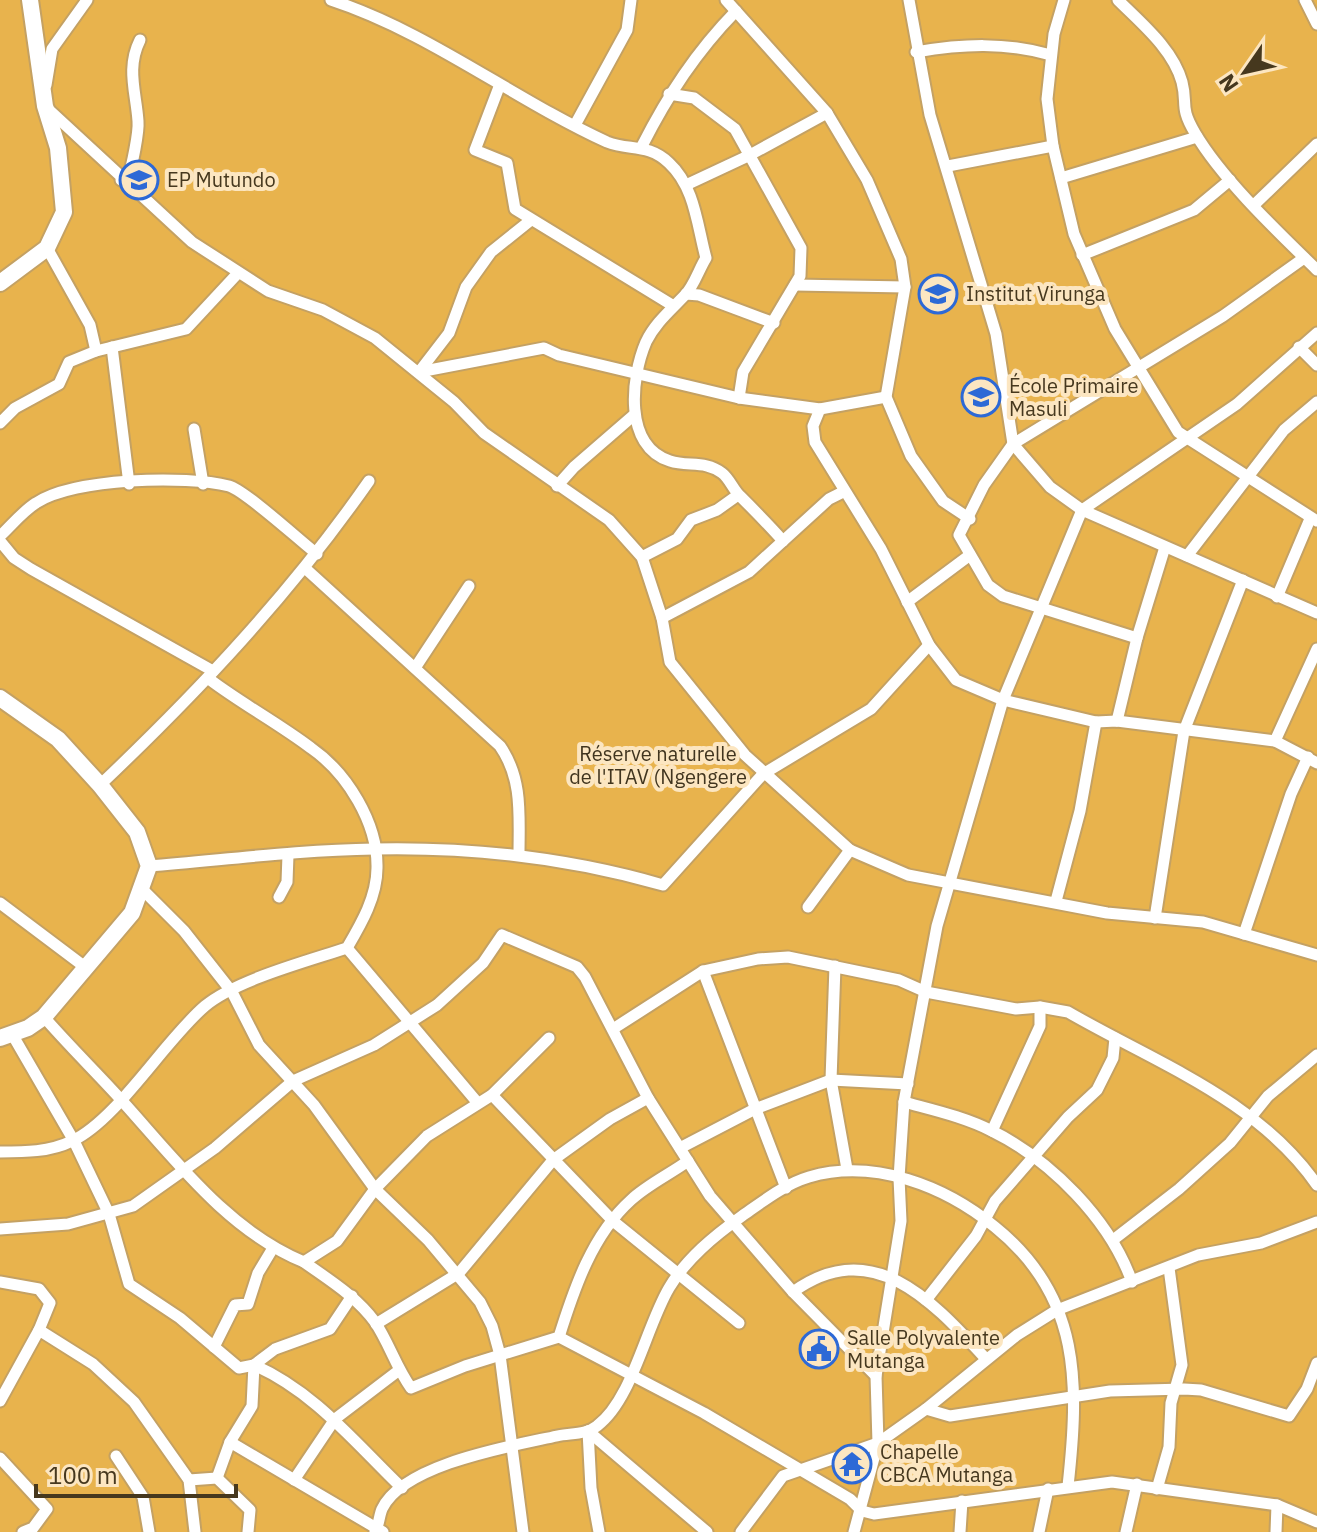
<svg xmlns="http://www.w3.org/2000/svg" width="1317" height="1532" font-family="'IBM Plex Sans',sans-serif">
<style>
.green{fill:#e8b34d}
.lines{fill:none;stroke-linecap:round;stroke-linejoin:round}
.street-casing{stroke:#c4a163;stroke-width:15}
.secondary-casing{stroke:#c4a163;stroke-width:20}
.street{stroke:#fff;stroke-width:11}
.secondary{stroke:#fff;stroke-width:16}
.labels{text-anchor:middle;stroke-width:8;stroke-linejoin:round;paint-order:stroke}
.poi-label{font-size:20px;fill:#46381e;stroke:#fce6c1;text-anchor:start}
.park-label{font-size:20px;fill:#41351f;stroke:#fce6c1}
</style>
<rect width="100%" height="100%" fill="#fbd697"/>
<rect class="green" x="0" y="0" width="1317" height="1532"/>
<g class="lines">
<defs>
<g id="street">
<path d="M331,0C429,32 513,99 607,142C629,151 648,143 669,163C695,187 697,225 706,258C699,269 694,286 685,295C671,310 655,323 646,342C631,377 623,446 670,461C688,467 705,460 722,473C730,479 733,490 741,497C755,511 769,525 783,541"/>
<path d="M726,0L827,113L867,180L901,259L905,287L886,397L911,456L943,501L970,519"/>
<path d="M909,0L930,115L996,334L1013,444L1050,487L1082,510L1317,613"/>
<path d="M1064,0L1054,34L1047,99L1053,146L1074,234L1115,329L1178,432L1317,521"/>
<path d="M1118,0C1141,23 1173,49 1182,82C1188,105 1179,106 1195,133C1222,179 1278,232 1317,270"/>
<path d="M1305,0L1317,24"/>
<path d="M916,52C963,44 1005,42 1051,55"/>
<path d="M46,85L52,49L87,0"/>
<path d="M499,87L475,150L507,163L515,209L672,305"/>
<path d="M669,94L694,98L735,129L801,248L800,276L743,372L739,398"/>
<path d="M48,109L192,242L268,291L323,310L375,338L454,402L484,433L609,520L642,557L662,618L670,662L745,755L850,850L908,875L1107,913L1203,922L1317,955"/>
<path d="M575,125L627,30L631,0"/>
<path d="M642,146C668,95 696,52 736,11"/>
<path d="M948,166L1053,146"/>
<path d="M1061,178L1197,137"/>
<path d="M121,180L128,177C132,167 139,132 138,121C136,92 126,68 140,40"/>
<path d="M686,185L748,156L827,113"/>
<path d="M1255,204L1317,144"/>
<path d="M47,248L90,325L96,351L186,329L238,273"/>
<path d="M1082,255L1194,210L1230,180"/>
<path d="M795,285L905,287"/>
<path d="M686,294L699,295L774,323"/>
<path d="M112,347L129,484"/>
<path d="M1299,347L1317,365"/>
<path d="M419,372L544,348L559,355L739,398L820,409L886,397"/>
<path d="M419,372L449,333L466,287L491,252L531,220"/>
<path d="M820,409L813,426L815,442L881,549L929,645L956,680L1003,700L1096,722L1117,721L1275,741L1317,763"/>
<path d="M0,423L15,408L59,384L69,362L96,351"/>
<path d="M194,429L203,484"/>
<path d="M557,486L574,467L634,415"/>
<path d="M0,536C11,526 23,511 36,503C74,478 186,475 229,486C246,491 300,541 317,554"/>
<path d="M0,541L14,558L31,569L213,671"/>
<path d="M1187,556L1284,430L1317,402"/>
<path d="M642,557L677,539L691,520L717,510L738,495"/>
<path d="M306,569L500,746C523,779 519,816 519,855"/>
<path d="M1277,597L1310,519"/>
<path d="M907,602L970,555"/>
<path d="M662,618L749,572L829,499L843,492"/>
<path d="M1137,638L1003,596L988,585L959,535L984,485L1013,444L1223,316L1304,258"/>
<path d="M415,668L469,586"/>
<path d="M1117,721L1137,638L1165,547"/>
<path d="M1275,741L1317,649"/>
<path d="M100,785C199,691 291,593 369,481"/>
<path d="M149,866C224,860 299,850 374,849C471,847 570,858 663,885L763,774L871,709L929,645"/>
<path d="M142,889L184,931L232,992L259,1045L314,1105L375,1189L428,1240L480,1302L492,1326L500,1355L523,1532"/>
<path d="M279,897L287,882L288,855"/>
<path d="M1056,901L1080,811L1096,722"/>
<path d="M0,903L85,967"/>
<path d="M808,907L850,850"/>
<path d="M1155,918L1184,731L1243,580"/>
<path d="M1244,934L1291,794L1308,757"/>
<path d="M347,948L477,1102"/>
<path d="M835,966L831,1080L847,1169"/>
<path d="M703,971L786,1188"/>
<path d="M44,1017C70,1047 98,1074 124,1103C177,1162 229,1231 304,1262L337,1241L375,1189L427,1136L492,1095L549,1038"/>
<path d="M613,1029L703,971L758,959L788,957L899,980L926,992L1016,1009L1040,1007L1068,1012C1156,1063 1257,1099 1317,1185"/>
<path d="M12,1034L74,1141L109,1214L129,1284L180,1318L239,1368L254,1365L275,1349L330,1329L352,1296"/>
<path d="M492,1095L613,1221L739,1323"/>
<path d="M904,1102C933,1110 965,1117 992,1131C1051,1160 1110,1220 1132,1282"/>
<path d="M992,1131L1040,1026V1007"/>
<path d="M680,1148L755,1109L831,1080L908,1084"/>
<path d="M0,1152C24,1152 50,1152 72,1141C118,1119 164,1041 205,1006C236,980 308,961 347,948C361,924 377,897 377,868C378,823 347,773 311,748C278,723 242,704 209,679"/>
<path d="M0,1229L68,1224L133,1206L215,1148L293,1081L374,1045L437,1005L483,963L502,935L577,967L585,977L648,1098L710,1196L793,1292L876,1376"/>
<path d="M1113,1240L1179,1189L1230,1143L1268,1096L1317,1055"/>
<path d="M304,1262C329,1280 356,1296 375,1322C389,1343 396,1367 411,1388L465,1366L559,1337C574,1289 592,1235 631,1200C647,1185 670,1174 688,1161"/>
<path d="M0,1282L39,1289L50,1303L39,1330L0,1401"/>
<path d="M793,1292C873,1234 933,1302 986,1359"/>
<path d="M926,1300L976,1236L995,1201L1068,1117L1097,1090L1113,1058L1115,1038"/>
<path d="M376,1324L459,1273L553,1160L610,1119L648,1098"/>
<path d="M39,1330L93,1364L134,1402L189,1480L195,1532"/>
<path d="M559,1337L704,1413L850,1499L862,1511L874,1514L1112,1482L1277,1505L1317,1522"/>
<path d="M214,1347L235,1305L248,1304L258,1273L273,1248"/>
<path d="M254,1365C315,1392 355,1443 402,1488"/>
<path d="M926,1409L950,1416L1110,1391L1184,1389L1201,1390L1289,1416L1307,1389L1317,1363"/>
<path d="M588,1431L707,1532"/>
<path d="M588,1431L591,1488L599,1532"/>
<path d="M230,1442L383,1532"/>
<path d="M116,1456L143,1497L149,1532"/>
<path d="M0,1458L47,1509L33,1528L23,1532"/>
<path d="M217,1478L230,1442L252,1406L254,1365"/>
<path d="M189,1480L217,1478L250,1510L248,1532"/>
<path d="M294,1480L335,1419L398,1371"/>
<path d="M1157,1489L1169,1447L1171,1403L1182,1365L1169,1268"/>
<path d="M375,1532C379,1525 379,1516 382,1509C403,1464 512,1446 557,1436C570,1433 586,1435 597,1426C632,1400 646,1327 669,1288C686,1259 714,1236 742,1216C762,1202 785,1184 809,1177C874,1158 945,1186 995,1227C1082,1297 1079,1385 1068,1486"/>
<path d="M741,1532L783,1476L878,1443L926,1409L1017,1335L1057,1310L1198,1255L1261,1243L1317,1222"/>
<path d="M854,1532L878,1443L876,1376L901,1221L899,1178L904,1102L937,926L1003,700L1082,510L1237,404L1317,333"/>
<path d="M960,1532L962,1501"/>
<path d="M1039,1532L1048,1489"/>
<path d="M1126,1532L1137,1484"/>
<path d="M1276,1532L1277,1505"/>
</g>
<g id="secondary">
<path d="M0,283L47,248L64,212L58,148L45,106L30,0"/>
<path d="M0,698L58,739L100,785L137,832L149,866L132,913L44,1017L28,1028L0,1038"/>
</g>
</defs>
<use href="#street" class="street-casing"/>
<use href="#secondary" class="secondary-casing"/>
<use href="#street" class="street"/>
<use href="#secondary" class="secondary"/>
</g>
<defs>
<symbol id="school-ring" viewBox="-11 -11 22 22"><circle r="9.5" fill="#fce6c1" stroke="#2d69d6" stroke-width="1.5"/><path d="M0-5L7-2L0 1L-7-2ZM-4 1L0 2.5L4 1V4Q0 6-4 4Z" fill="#2d69d6"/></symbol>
<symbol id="civic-ring" viewBox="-11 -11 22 22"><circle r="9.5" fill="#fce6c1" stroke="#2d69d6" stroke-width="1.5"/><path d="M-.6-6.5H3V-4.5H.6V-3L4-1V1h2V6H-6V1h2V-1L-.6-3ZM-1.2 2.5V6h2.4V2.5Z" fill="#2d69d6"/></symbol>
<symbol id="temple-ring" viewBox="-11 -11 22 22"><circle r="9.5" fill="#fce6c1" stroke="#2d69d6" stroke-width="1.5"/><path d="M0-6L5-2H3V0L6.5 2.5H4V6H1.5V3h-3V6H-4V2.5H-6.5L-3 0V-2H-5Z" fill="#2d69d6"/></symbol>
</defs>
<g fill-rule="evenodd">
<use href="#school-ring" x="117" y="158" width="44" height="44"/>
<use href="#school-ring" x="916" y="272" width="44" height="44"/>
<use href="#school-ring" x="959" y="375" width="44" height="44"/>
<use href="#civic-ring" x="797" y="1327" width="44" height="44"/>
<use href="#temple-ring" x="830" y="1442" width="44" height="44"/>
</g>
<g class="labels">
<g class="poi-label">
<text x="167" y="187">EP Mutundo</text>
<text x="966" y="301">Institut Virunga</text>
<text x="1009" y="393">École Primaire<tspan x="1009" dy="23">Masuli</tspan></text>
<text x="847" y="1345">Salle Polyvalente<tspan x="847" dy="23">Mutanga</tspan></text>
<text x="880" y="1459">Chapelle<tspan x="880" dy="23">CBCA Mutanga</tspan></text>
</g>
<g class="park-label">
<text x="658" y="761">Réserve naturelle<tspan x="658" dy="23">de l'ITAV (Ngengere</tspan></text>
</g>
</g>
<g transform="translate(1245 72) rotate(236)" stroke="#fce6c1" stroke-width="6" paint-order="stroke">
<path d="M0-6L14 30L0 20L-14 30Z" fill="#46381e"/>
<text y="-12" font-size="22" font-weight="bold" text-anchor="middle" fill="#46381e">N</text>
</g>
<path d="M36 1484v12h200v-12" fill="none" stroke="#46381e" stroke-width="4"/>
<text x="48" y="1484" font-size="24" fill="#46381e" stroke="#fce6c1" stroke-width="6" paint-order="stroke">100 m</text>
</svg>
